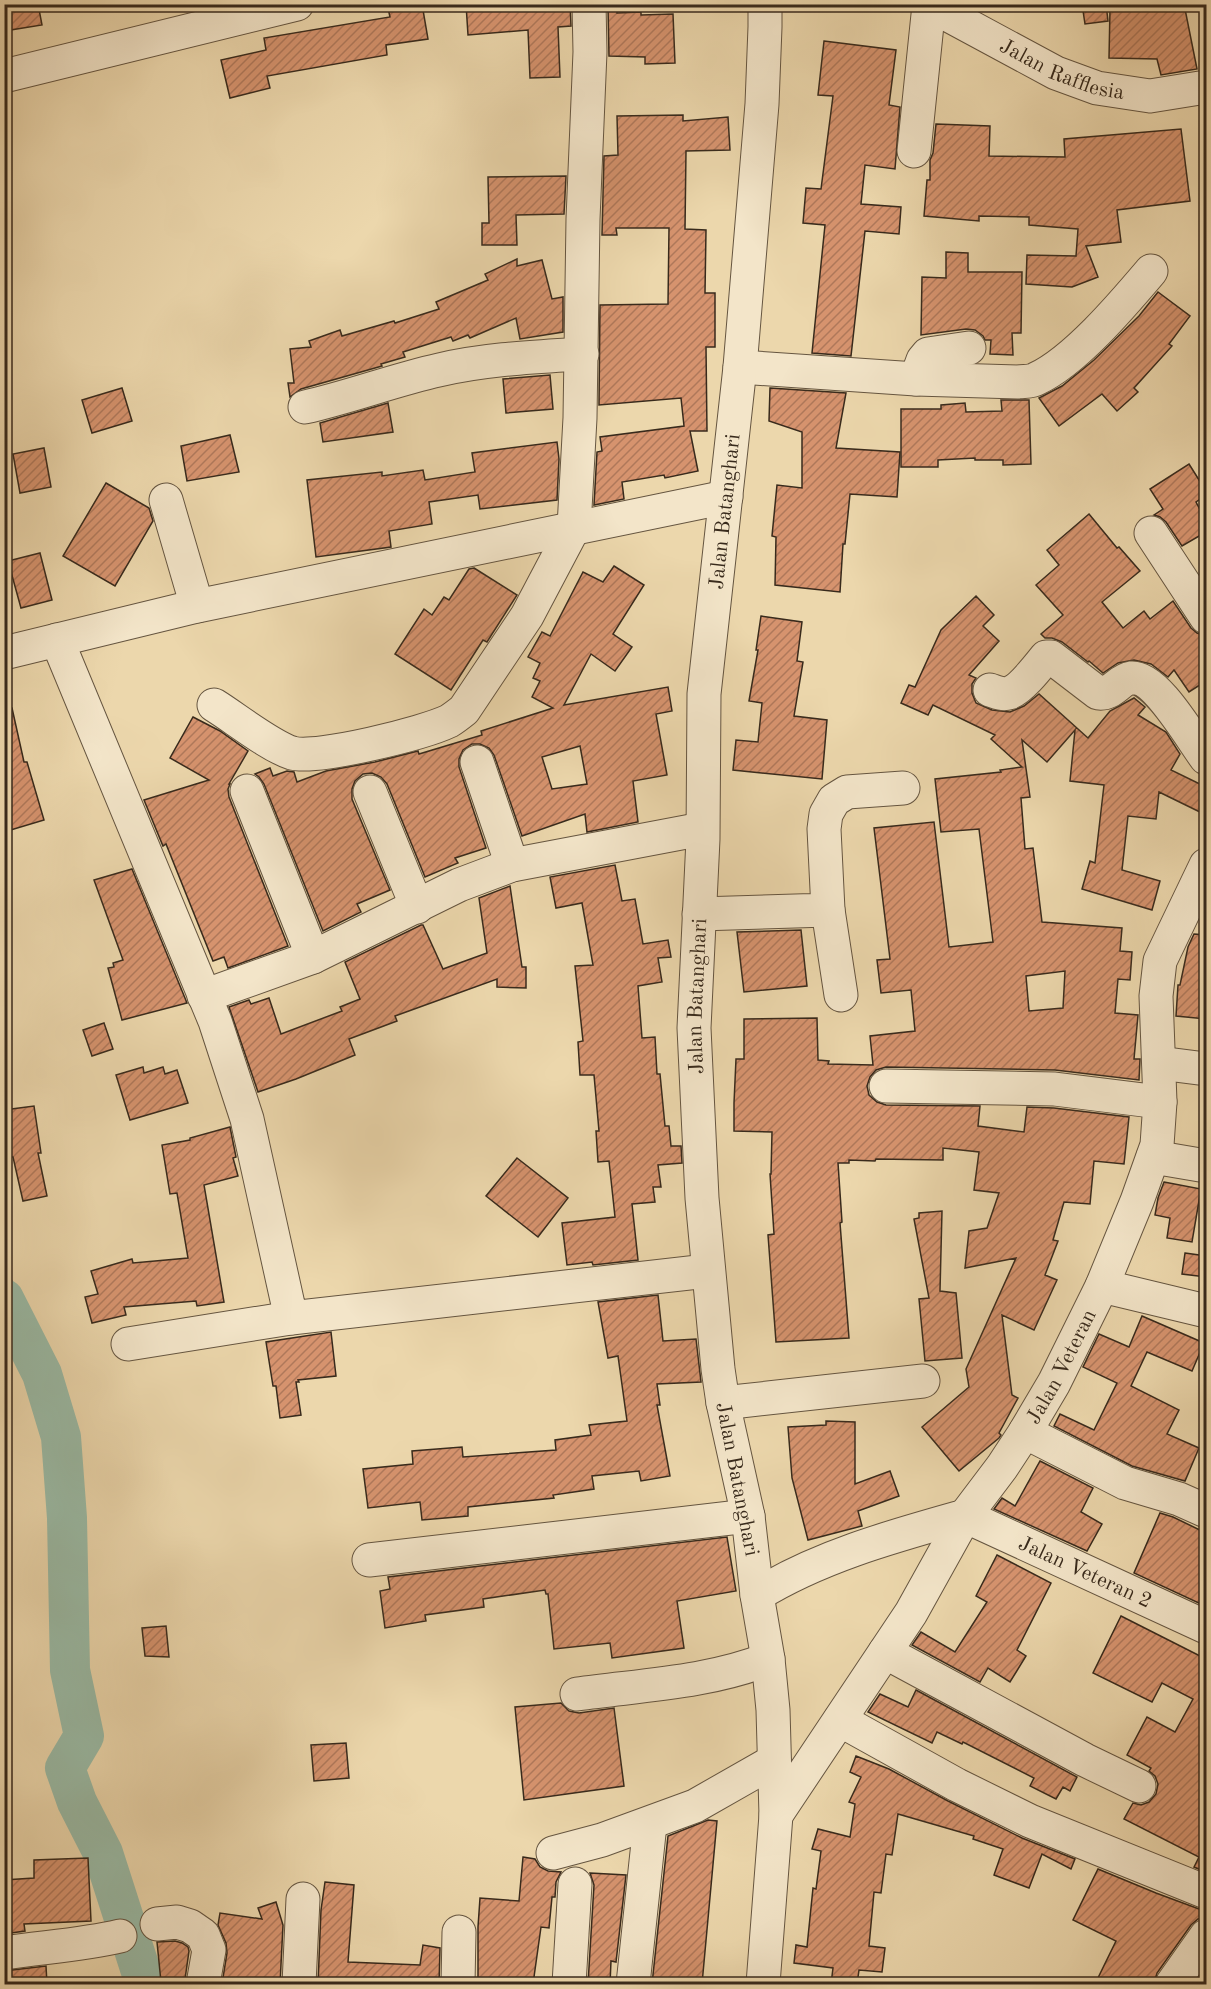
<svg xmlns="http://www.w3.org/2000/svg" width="1211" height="1989" font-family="'Old Standard TT',serif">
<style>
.water{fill:#9abaa5;stroke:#73806e;stroke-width:1.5}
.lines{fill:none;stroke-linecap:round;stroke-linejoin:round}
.shore{stroke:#697260;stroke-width:1.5}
.river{stroke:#9abaa5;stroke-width:40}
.building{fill:url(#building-hatch);stroke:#382a1c;stroke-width:1.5;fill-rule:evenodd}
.minor-casing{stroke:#655540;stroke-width:35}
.minor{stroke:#f3e5c9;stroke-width:33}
.labels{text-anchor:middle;stroke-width:4.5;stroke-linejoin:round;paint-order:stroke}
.street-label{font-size:21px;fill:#382a1c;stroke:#f3e5c9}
</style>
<defs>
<pattern id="building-hatch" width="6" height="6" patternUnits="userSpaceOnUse" patternTransform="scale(1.5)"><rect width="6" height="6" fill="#d6936e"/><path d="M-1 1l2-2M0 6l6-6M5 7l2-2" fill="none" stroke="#af785a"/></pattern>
</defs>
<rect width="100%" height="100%" fill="#ecd7ac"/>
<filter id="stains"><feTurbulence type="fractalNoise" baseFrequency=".00333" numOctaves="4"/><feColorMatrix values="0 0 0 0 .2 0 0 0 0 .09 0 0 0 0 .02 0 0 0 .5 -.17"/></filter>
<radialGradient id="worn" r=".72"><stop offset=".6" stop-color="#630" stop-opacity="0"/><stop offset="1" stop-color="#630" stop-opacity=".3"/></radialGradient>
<path class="water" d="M4,1263L47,1362L42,1374L22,1368L13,1343L5,1327Z"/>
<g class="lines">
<path class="shore" d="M4,1278L40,1361L39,1365L27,1363L12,1329L4,1325"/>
<path class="river" d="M4,1299L42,1374L61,1437L67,1518L70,1670L84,1736L65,1768L77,1802L103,1853L145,1984"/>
</g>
<g class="building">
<path d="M4,4H38L42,25L4,31Z"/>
<path d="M412,4H422L428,39L386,45L387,55L267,76L270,88L230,98L221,60L266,50L264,38L390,17L388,8Z"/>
<path d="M466,4H570L571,26L558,27L560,77L530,78L528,30L468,35Z"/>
<path d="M1082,4H1106L1108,21L1085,24Z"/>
<path d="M1146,4H1184L1197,69L1161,75L1157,59L1109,58L1110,9L1147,10Z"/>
<path d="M608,6H617V13L641,12V15L673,14L675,63L645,64V57L609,56Z"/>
<path d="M824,41L896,50L889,105L900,107L895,169L865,165L861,204L901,207L899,234L865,231L851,356L812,353L825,225L803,223L806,188L821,189L833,96L818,95Z"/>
<path d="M683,115V121L728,117L730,150L686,151L685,229L706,230L705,293H715V347H706L707,431H690L698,471L665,478L664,475L622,482L624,499L594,505L597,452L602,451L600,437L684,426L681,398L599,405L600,305L668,304L669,228H616L617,235H602L604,156L618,155L617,116Z"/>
<path d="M936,124L990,126L989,156L1065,157L1064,139L1181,129L1190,201L1117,210L1121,242L1086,246L1098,277L1072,287L1026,284L1027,255L1076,256L1078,229L1029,225V217L979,216V221L924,216L927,180H930V160L933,153Z"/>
<path d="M566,176L564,214L516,215L517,245H482V223H489L488,177Z"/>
<path d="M946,252L968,253V272H1022L1021,333H1012L1013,355L990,354L991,340H985L983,336L975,330L966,329L921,335L922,277L946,278Z"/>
<path d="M517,259V266L542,260L552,299L563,297V332L520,339L516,318L470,338L468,335L453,341L451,337L403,352L405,357L381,364L382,366L301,389L290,397L288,383H294L290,349L311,347L309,341L340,330L342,336L394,321L395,323L439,309L436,302L488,280L485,274Z"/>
<path d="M1158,292L1190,316L1169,344L1172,346L1134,388L1138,392L1117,411L1102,394L1059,426L1039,398L1062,386L1094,360L1139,316Z"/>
<path d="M550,375L553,409L506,413L503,379Z"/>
<path d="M122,388L132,421L92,433L82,400Z"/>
<path d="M770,388L846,393L836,448L900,452L897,497L850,494L845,544H843L840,592L775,585L776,537L772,536L777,485L802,488V432L769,421Z"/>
<path d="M1001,400H1029L1031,464L1003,465V460H975V458L938,460V467H901V409H941V405L965,403L966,412L1002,411Z"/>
<path d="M388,403L393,432L323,442L320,423Z"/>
<path d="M230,435L239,472L187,481L181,446Z"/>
<path d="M557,442L559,459L557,500L480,509L478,495L429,502L432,524L389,531L391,547L316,557L307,480L382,472V476L423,470L425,480L475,472L472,453Z"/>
<path d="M44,448L51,487L20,493L13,454Z"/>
<path d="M1189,464L1206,491V495L1196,502L1206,521V532L1182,546L1166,522L1160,517L1154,515L1163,509L1150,489Z"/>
<path d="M106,483L149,508L153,521L115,586L63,556Z"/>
<path d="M1089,514L1117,548L1119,547L1140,571L1102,602L1123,628L1144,611L1150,619L1173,601L1191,628L1197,633L1206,636V681L1189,692L1174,670L1168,677L1151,664L1134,660L1118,663L1103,673L1089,661L1088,662L1062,642L1052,638H1045L1041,634L1063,615L1036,585L1059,565L1047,550Z"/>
<path d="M40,553L52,600L21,608L8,561Z"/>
<path d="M614,566L644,585L613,634L632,647L615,671L591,654L564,705L668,687L672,711L656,714L667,775L633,781L638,822L587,832L585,814L522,836L494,755L489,748L480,744H472L463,750L459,759V767L486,848L455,858L458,863L425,877L387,784L381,777L372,773L363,774L355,781L352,789V799L390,890L357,904L361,912L323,931L264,784L259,777L255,774L270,768L273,776L287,771L294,772L297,782L326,771L375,762L418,751L419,754L482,735L481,731L553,708L532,697L540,681L533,678L540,663L528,657L542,632L550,636L583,572L603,582ZM580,746L587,784L552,789L542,757Z"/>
<path d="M474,568L517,595L487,642L483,640L451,690L395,654L424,609L432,615L444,597L449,600L469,569Z"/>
<path d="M976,596L994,615L983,626L999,641L969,675L976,678L972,684V693L976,703L992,710L1010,712L1024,706L1039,694L1088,738L1110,711L1134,698L1145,707L1138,715L1166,732L1180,754L1171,770L1206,787V815L1159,792L1156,819L1128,816L1122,870L1160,881L1152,910L1082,889L1090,861L1095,863L1104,785L1070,781L1075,730L1047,762L1022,740L1030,797L1021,798L1025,849L1033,848L1042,922L1122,928L1120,951L1132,952L1130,980L1118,979L1115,1013L1138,1015L1134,1059H1140L1139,1080L1055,1070L886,1067L876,1070L870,1077L867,1086L869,1095L877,1102L886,1105L980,1106L978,1126L1024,1132L1027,1107L1054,1108L1129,1117L1124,1164L1094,1161L1090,1204L1064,1202L1053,1240L1058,1241L1045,1275L1057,1280L1034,1330L1002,1315L1012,1395L1018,1398L999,1433L1001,1435L999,1438L959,1471L922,1427L969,1387L966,1369L1016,1258L965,1268L969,1231L987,1228L999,1193L974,1190L979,1152L943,1148V1160L876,1159L875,1161L849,1160V1163H838L842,1222L840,1223L849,1338L776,1342L768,1235L774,1234L770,1174H771L772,1132L734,1131V1103L736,1059H744V1019L817,1018L818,1060L829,1061L828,1064L873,1065L870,1036L915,1031L911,990L881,993L877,960L890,959L874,828L934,822L949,947L993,942L979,829L941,832L935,779L1001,772L1000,770L1022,767L991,739L995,735L933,705L928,715L901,703L909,685L915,687L941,630ZM1065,971L1063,1008L1029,1011L1026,976Z"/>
<path d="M761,616L802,622L797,661L803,662L794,716L827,720L822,779L733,770L736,740L758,742L762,703L749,701L758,650H756Z"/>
<path d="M12,708L24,762H27L44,820L4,832V709Z"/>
<path d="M193,717L220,731L248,751L229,784H230L228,789L229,797L288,946L228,968L224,957L213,961L166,844L163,846L144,800L209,780L170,758Z"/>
<path d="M615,865L622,901L635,899L643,944L668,940L671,957L658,958L662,982L638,986L642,1038L655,1037L657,1074H660L665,1126H669L671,1146H681L682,1163L658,1165L661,1187H653L655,1202L632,1204L638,1260L593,1265L592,1262L567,1265L562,1223L615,1217L609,1161L598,1162L596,1131H599L594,1075H580L578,1042L583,1041L575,966L593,965L582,903L556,908L550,877Z"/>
<path d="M132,869L187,1003L122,1020L108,968L114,967L113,963L123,960L94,880Z"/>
<path d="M510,886L522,967H526V988L497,987V979L395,1016L397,1021L349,1039L355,1055L296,1079L258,1092L229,1007L249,1000L251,1004L269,998L281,1034L342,1011L340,1007L360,999L345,962L421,925H423L443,969L487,953L479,898Z"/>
<path d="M801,930L807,986L744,992L737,932Z"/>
<path d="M1194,934L1206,935V1019L1176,1016L1178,985H1180L1188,947Z"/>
<path d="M104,1023L113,1049L92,1056L83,1030Z"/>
<path d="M143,1067L144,1073L163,1067L165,1074L177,1070L188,1103L130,1120L116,1075Z"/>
<path d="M34,1106L41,1153H38L47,1196L23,1201L13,1157H10L4,1123V1110Z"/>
<path d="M230,1127L236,1157L233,1158L238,1176L204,1185L224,1302L197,1306L196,1301L124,1307L126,1315L92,1323L85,1297L98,1294L91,1271L132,1259L133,1263L188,1258L177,1193L170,1194L162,1145L190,1140V1138Z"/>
<path d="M517,1158L568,1198L538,1237L486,1196Z"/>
<path d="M1164,1182L1201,1189L1192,1242L1167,1238L1170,1218L1155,1215L1158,1198Z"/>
<path d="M942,1211L940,1291L956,1293L962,1358L925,1361L919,1299L929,1298L914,1219L919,1218V1213Z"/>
<path d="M1185,1253L1206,1256V1277L1182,1274Z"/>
<path d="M658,1295L663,1341L696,1339L701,1382L657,1384L660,1405H657L670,1476L641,1481L639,1471L592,1476L594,1489L553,1495L554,1498L468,1507V1516L422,1520L420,1502L368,1508L363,1469L413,1464L412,1451L462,1447L463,1457L556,1450L555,1440L591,1435L589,1425L627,1421L618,1356L608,1358L598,1302Z"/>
<path d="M1142,1316L1204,1343L1192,1371L1147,1352L1131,1386L1179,1410L1167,1434L1199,1448L1185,1481L1132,1466L1054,1426L1060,1414L1094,1430L1117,1383L1083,1367L1099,1334L1129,1347Z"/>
<path d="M331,1332L336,1376L298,1380L299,1382H296L301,1415L280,1418L276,1386H273L266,1342Z"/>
<path d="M826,1421L855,1422V1484L890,1471L899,1496L858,1511L862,1526L808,1540L792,1478L788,1427L826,1425Z"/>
<path d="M1040,1461L1093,1488L1081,1512L1102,1524L1087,1551L994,1509L1002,1498L1015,1506Z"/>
<path d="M1160,1513L1173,1517L1206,1533V1595L1203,1605L1134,1573Z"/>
<path d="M727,1537L736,1591L677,1601L684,1648L612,1658L610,1643L554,1649L548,1594H546L545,1590L483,1599L484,1607L425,1615L426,1621L385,1628L380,1591L390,1589L388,1577Z"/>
<path d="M997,1555L1051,1583L1017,1650L1026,1656L1010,1682L988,1668L980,1682L912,1645L921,1632L955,1652L987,1602L976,1596Z"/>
<path d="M1121,1616L1206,1659V1872L1194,1867L1199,1857L1124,1819L1133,1803L1141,1805L1149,1802L1156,1794L1158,1784L1155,1776L1149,1771L1151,1768L1127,1755L1147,1717L1175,1732L1193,1699L1162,1683L1152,1702L1093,1673Z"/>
<path d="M166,1626L169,1657L145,1656L142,1628Z"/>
<path d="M916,1690L1077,1777L1070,1791L1063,1787L1056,1799L1030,1786L1034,1778L963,1742L962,1744L937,1732L932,1743L868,1712L880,1694L908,1707Z"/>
<path d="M561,1703L569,1711L579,1713L614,1708L624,1786L524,1800L515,1707Z"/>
<path d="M346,1743L349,1778L314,1781L311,1745Z"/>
<path d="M856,1756L889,1769L948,1801L1022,1838L1075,1859L1071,1869L1042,1854L1029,1888L994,1875L1003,1849L973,1839L974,1836L898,1814L892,1855L886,1854L881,1893L874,1892L869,1946L885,1948L882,1972L859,1970L857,1984H831L833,1968L794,1963L796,1945L807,1947L813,1888L816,1889L821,1851L812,1849L818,1829L850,1837L855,1804L849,1802L861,1777L850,1772Z"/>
<path d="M708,1820L717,1821L702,1984H652L668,1836Z"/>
<path d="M523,1857L535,1859L540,1867L548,1871L561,1872L556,1882L555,1897H552L549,1928L541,1927L533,1984H478V1927L480,1898L519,1901Z"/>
<path d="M88,1858L91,1921L24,1924L25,1931L4,1934V1880L34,1878V1860Z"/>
<path d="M1098,1869L1156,1893L1199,1909L1206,1910V1917L1198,1919L1191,1925L1157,1973L1154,1984H1095L1116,1941L1073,1920Z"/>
<path d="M590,1873L626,1875L616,1962L611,1961L610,1984H588L594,1885Z"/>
<path d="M325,1882L354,1885L348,1962L420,1965L423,1945L440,1948L439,1984H318L321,1910Z"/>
<path d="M276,1902L283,1925L280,1984H222L227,1953L226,1943L218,1925L220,1913L262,1919L258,1908Z"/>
<path d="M175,1941L182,1943L188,1947L189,1951L185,1979L161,1982L157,1942Z"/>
<path d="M46,1966L47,1984H4V1971Z"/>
</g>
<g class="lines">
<defs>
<g id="minor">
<path id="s1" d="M928,4L1056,73L1097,88L1150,96L1206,87"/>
<path d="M4,76L297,4"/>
<path d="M914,151L929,5"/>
<path d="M740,367L916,379L1018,382C1024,381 1031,382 1036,379C1075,361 1123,304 1151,271"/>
<path d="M916,379L923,360L928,354L969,348"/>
<path d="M305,407C350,397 394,380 439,370C486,359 534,357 582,354"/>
<path d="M166,500L197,606"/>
<path d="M1151,533L1206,617"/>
<path d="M57,640L215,1021L247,1119L291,1318L707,1271"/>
<path d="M4,653L197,606L726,497"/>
<path d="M990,690C996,692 1002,695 1009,693C1020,690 1038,667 1046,657H1051L1098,693C1113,695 1118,680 1131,678C1156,675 1192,740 1206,758"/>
<path d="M214,705C235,718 270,746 292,753C317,760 424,733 449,721C454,718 459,714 464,710L527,616L574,527L580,418L583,219L590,52L589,4"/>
<path d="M477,762L512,865"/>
<path d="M247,791L313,957"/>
<path d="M370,792L417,907"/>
<path d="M828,910L841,995"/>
<path d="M699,914L828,910L824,829L826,814L834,800L847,792L903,788"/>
<path d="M204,996L313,957L459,885L512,865L702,829"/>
<path d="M1159,1063L1206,1069"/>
<path d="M886,1086L1055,1089L1160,1102"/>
<path d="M1153,1157L1206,1166"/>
<path d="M1102,1286L1206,1311"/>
<path d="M128,1344L291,1318"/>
<path d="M723,1403L923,1381"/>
<path d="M1025,1432L1125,1483L1179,1499L1206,1511"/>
<path d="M369,1560L748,1516"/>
<path id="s2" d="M757,1595C820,1556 894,1536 965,1516L1206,1627"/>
<path d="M885,1652L1085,1760L1139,1786"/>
<path d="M577,1694C641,1685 707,1683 768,1659"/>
<path d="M840,1720L957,1785L1030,1821L1206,1892"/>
<path id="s3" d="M776,1815L911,1613L965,1516L1002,1467L1025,1432L1054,1383L1102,1286L1137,1201L1157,1145L1160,1102L1156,996L1160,961L1206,865"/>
<path d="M553,1853L602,1840L695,1806L774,1761"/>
<path d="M157,1924L177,1922L190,1926L203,1935L209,1950L203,1984"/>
<path d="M4,1953C43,1947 82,1945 120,1936"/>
<path d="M299,1984L303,1899"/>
<path d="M458,1984L459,1932"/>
<path d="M569,1984L575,1884"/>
<path d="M633,1984L650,1824"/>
<path id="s4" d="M763,1984L776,1815L773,1710L768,1659L757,1595L748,1516L723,1403L718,1369L702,1198L694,1028L703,839L704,694L740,367L762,104L765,27V4"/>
<path d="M1172,1984L1206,1936"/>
</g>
</defs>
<use href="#minor" class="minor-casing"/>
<use href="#minor" class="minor"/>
</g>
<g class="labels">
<g class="street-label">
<text dy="7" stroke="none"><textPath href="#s1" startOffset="150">Jalan Rafflesia</textPath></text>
<text dy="7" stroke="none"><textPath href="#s4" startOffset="1480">Jalan Batanghari</textPath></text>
<text dy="7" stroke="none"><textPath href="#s4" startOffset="994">Jalan Batanghari</textPath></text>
<text dy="7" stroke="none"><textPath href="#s3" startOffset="532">Jalan Veteran</textPath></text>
<text transform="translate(738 1479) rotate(79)" y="7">Jalan Batanghari</text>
<text dy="7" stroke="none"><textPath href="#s2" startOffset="356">Jalan Veteran 2</textPath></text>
</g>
</g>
<rect width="1211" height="1989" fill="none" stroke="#ecd7ac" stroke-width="24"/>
<rect x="6" y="6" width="1199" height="1977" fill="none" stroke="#382a1c" stroke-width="3"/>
<rect x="12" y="12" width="1187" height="1965" fill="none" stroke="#382a1c" stroke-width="1.5"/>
<rect width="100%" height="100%" filter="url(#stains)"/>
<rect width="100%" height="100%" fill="url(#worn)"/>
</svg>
